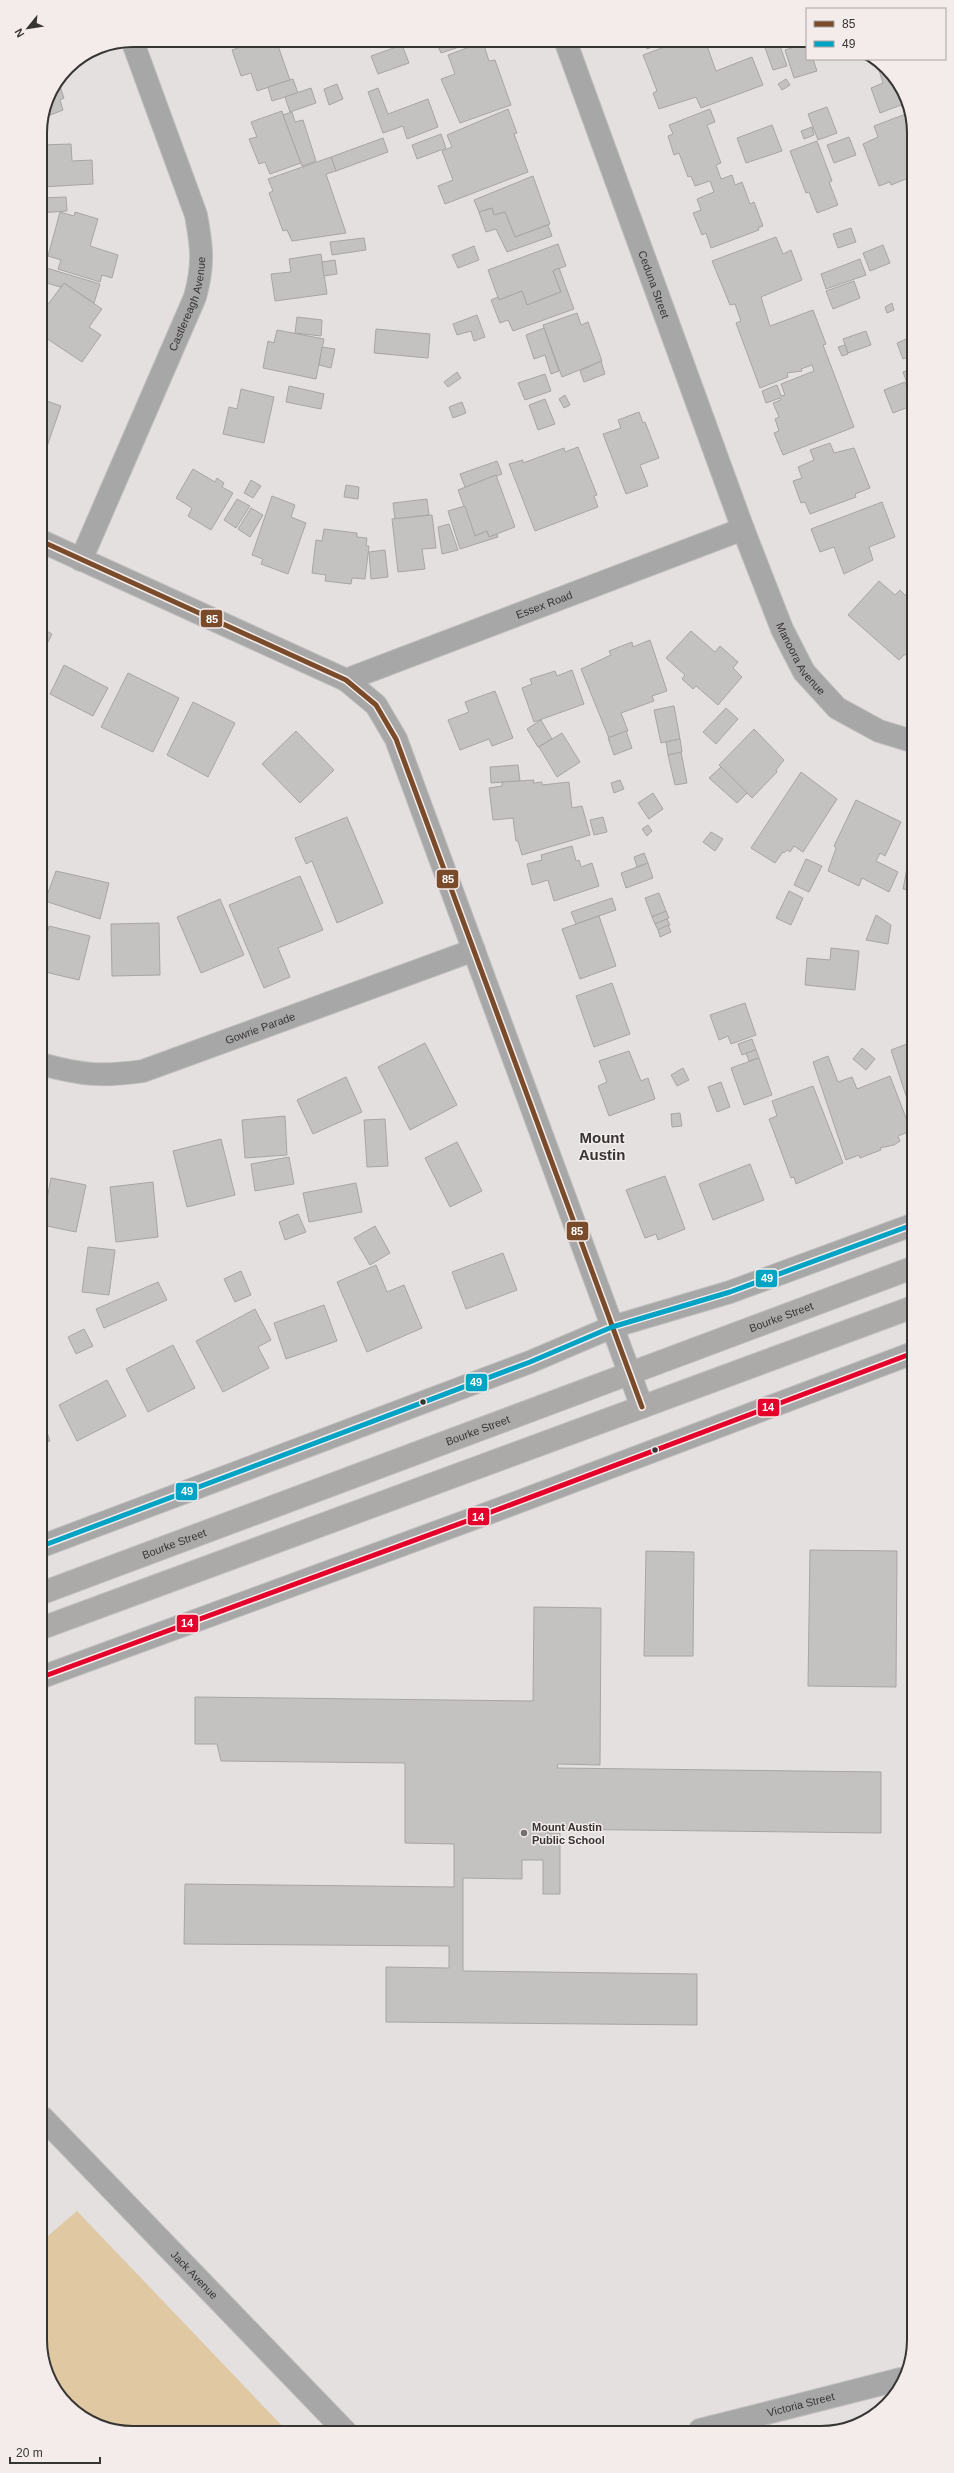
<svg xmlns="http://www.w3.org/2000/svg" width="954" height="2473" font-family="Arial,sans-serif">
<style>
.green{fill:#dfc8a2}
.building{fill:#c4c2c1;stroke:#a8a5a4}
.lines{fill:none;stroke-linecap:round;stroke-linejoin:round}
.minor-casing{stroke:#c0bebe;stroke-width:24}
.major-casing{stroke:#c0bebe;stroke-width:24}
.minor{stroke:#a8a7a7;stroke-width:22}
.major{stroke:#aca9a9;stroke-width:22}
.bus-1-casing{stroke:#f3ecea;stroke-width:8}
.bus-2-casing{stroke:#f3ecea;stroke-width:8}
.bus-3-casing{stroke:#f3ecea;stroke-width:8}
.bus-1{stroke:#7a4b2a;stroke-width:5}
.bus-2{stroke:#03a3c6;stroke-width:5}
.bus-3{stroke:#e4002b;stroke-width:5}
.bus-dot{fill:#373434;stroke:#f3ecea;stroke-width:1.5}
.poi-dot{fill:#737070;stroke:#f3ecea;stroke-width:1.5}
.labels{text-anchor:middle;stroke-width:3;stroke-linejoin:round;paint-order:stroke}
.street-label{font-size:11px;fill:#373434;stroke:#f3ecea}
.poi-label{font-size:11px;font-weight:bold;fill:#373434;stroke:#f3ecea;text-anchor:start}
.district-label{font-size:15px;font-weight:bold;fill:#373434;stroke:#f3ecea}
.rim{fill:none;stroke:#373434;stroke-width:2}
.line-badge{stroke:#f3ecea;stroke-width:1.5}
.badge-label{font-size:11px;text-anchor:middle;font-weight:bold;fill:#fff}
</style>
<rect width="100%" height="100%" fill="#e3e0df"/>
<path class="green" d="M77,2211L288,2432L127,2433L76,2414L43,2364V2240Z"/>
<g class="building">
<path d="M261,40H276L290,80L257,91L251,73L241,76L232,50Z"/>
<path d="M421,40H476L477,41L441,53L436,42L423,47Z"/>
<path d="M644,40H669L647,49Z"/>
<path d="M683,40H705L716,71L752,57L763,85L701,108L696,97L659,109L653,93L657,91L643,55Z"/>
<path d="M778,40L787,66L773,70L764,45Z"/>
<path d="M483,42L489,61L495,60L511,105L460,123L441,79L455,74L448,55Z"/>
<path d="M807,43V59H813L817,71L794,78L785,50Z"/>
<path d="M402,45L409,63L378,74L371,56Z"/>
<path d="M882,63L908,105L902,107L901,105L880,113L871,88L883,83L877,64Z"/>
<path d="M293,79L298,93L272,101L268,87Z"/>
<path d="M786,79L790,85L782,90L778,84Z"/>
<path d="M58,81L64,98L60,100L63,110L43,118L49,92Z"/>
<path d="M337,84L343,99L329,105L324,89Z"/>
<path d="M311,88L316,103L290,112L285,97Z"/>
<path d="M378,88L388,114L428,99L438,127L407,139L403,126L383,133L368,92Z"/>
<path d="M827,107L837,133L818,140L808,114Z"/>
<path d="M508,109L517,133L514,134L528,172L445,204L438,186L453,180L442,151L452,147L447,135Z"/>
<path d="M710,109L715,122L707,125L721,163L716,165L721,179L732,175L735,185L742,182L750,204L754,202L763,226L758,228L759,230L711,248L706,233L702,235L693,213L701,210L697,199L714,192L710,181L695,186L691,176L688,177L679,153L674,155L668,136L673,134L669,125Z"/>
<path d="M282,111L301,163L270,174L265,162L259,164L249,139L257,137L251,122Z"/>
<path d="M292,112L295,122L303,120L316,161L302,166L283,115Z"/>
<path d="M911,112V177L891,185L890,182L879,186L863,144L878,137L874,126Z"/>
<path d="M772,125L782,151L746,163L737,138Z"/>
<path d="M812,127L814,135L804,139L801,131Z"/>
<path d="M441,134L446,148L417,159L412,145Z"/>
<path d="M849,137L856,155L834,163L827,145Z"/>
<path d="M383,138L388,152L336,171L331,157Z"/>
<path d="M817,141L832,181L829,182L838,205L817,213L809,192L806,193L790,151Z"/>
<path d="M71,144L72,161L92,160L93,184L41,187L40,145Z"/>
<path d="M331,157L336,171L326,174L346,233L292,241L287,230L283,231L269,193L273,191L268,179Z"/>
<path d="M533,176L550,224L515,237L505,212L494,215L492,208L479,212L474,200Z"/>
<path d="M66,197L67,211L40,213V198Z"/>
<path d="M492,208L494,215L505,212L515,237L548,225L552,236L507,252L496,229L486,232L479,212Z"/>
<path d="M60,212L74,216L75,212L98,219L90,246L118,255L112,278L102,275L100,282L58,269L61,260L48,256Z"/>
<path d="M851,228L856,242L838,248L833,234Z"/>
<path d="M776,237L783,254L791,250L802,280L761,297L770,326L813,310L826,344L823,345L854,427L783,455L774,433L779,431L775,419L779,417L773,403L781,400L780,398L766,403L762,391L777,385L781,396L785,395L781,384L814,371L812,365L801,369L802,371L787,373L788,377L760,388L736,323L741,321L735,304L730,305L712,261Z"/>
<path d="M364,238L366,250L332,255L330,242Z"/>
<path d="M558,244L566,266L553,271L561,292L527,305L522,291L499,300L488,270Z"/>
<path d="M883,245L890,263L870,271L863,253Z"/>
<path d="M474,246L479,260L458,268L452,255Z"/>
<path d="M321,254L327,294L275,301L271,274L291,272L289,259Z"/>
<path d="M860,259L866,275L826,289L821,274Z"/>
<path d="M335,260L337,274L324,276L322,262Z"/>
<path d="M40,266L100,284L94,303L64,283L60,287L40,281Z"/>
<path d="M559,268L574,309L513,331L508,320L500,323L491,300L498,297L499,300L522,291L527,305L561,292L553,271Z"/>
<path d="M854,281L860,298L833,309L826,291Z"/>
<path d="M64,283L102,309L89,327L101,335L82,362L40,334V315Z"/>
<path d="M892,303L894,310L887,313L885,307Z"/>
<path d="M577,313L581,325L588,322L602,361L562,377L543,325Z"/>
<path d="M477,315L485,337L474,341L471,331L457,335L453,324Z"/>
<path d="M297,317L322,320L321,336L295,333Z"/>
<path d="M544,328L559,371L551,374L545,355L534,359L526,335Z"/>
<path d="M376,329L430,334L428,358L374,353Z"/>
<path d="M277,330L324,339L316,379L263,368L268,341L274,343Z"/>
<path d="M866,331L871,345L848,353L843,339Z"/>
<path d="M911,337V356L903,359L897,343Z"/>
<path d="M845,345L848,354L842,356L838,347Z"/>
<path d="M322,347L335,349L331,368L319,365Z"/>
<path d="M601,361L605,374L584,382L580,371Z"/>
<path d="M911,369V390L910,391L903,372Z"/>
<path d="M457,372L461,378L448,387L444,382Z"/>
<path d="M545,374L551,391L525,400L518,383Z"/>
<path d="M905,382L911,398V406L893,413L884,390Z"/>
<path d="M289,386L324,394L321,409L286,402Z"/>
<path d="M241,389L274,397L264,443L223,434L229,407L237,409Z"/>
<path d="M565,395L570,405L564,408L559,399Z"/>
<path d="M41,399L61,406L43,458L41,457Z"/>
<path d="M545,399L555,424L538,430L529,405Z"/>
<path d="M462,402L466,413L453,418L449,407Z"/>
<path d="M639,412L643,423L645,422L659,458L640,465L648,486L626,494L603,434L621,428L618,420Z"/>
<path d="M830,443L834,453L854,448L870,488L855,494L856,497L810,514L805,502L801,503L793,481L802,478L798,467L814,460L810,450Z"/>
<path d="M578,447L597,495L594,496L598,507L535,531L509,464L523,460V463L564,448L565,452Z"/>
<path d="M497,461L502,474L465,487L460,474Z"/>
<path d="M193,469L215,482L217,478L224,483L222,487L233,493L211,530L188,516L192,508L176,498Z"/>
<path d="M496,475L515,527L489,537L487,531L475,536L458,490Z"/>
<path d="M251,480L261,486L253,498L244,493Z"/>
<path d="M346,485L359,487L358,499L344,497Z"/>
<path d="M272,496L295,505L291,517L306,523L288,574L261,564L263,559L252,555Z"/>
<path d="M237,499L250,506L236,528L224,520Z"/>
<path d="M427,499L429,515L395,519L393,503Z"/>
<path d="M882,502L895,537L869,547L873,560L844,574L834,547L820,552L811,529Z"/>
<path d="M465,506L475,536L487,531L489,537L497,534L498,537L460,549L448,511Z"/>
<path d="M251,508L263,515L250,537L238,529Z"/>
<path d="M432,515L436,548L422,549L425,569L398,572L392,519Z"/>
<path d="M449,524L458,550L442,554L438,527Z"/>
<path d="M324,529L357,533V537L367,538L366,546H369L365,579L352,578L351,584L325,581L326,575L312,573L316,540L322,541Z"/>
<path d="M385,550L388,577L371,579L369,552Z"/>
<path d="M879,581L895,595L900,590L911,601L912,657L909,654L904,655L899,660L848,615Z"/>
<path d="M41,628L52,634L41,656Z"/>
<path d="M691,631L715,652L720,646L738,662L733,668L742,677L718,705L696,686L693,689L682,679L685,675L666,658Z"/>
<path d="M650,640L667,691L652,696L654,701L621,713L628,731L609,738L581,669L611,655L609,651L632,642L633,647Z"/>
<path d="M64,665L108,688L93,716L50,694Z"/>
<path d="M572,670L584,704L534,722L522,688L532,684L530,679L555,671L557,676Z"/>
<path d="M128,673L179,698L153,752L101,727Z"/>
<path d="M495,691L513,738L492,746L489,739L460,750L448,720L469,712L465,702Z"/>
<path d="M193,702L235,723L208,777L167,755Z"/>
<path d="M674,706L680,739L661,743L654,710Z"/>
<path d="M726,708L738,719L716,744L703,732Z"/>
<path d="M541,720L552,739L538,747L527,729Z"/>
<path d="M754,729L784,760L776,770L777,772L752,798L719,765Z"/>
<path d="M296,731L334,770L300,803L262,764Z"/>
<path d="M626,731L632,748L614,755L608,738Z"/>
<path d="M562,733L580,762L557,777L539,747Z"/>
<path d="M680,739L682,752L668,755L666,742Z"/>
<path d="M681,752L687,783L675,785L668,755Z"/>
<path d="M518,765L520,781L491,783L490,767Z"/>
<path d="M721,767L747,793L737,803L709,778Z"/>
<path d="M801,772L837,799L803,852L794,846L790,852L787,850L784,853L783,852L775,863L751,848Z"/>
<path d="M534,780L533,783L542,782V785L569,782L572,808L582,806L590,835L522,855L518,841H516L513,818L493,820L489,788L502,786V782Z"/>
<path d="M620,780L624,789L614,793L611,783Z"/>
<path d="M653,793L663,809L649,819L638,803Z"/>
<path d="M856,800L901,822L885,856L880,853L876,861L898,872L889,892L862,878L859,886L828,871L836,848L834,846Z"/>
<path d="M347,817L383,903L337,923L312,861L306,864L295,838Z"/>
<path d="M603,817L607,832L594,835L590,820Z"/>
<path d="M648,825L652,831L647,836L642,829Z"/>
<path d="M711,832L723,839L715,851L703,842Z"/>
<path d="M912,843V890L903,889Z"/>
<path d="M572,846L576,861L579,860L581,867L592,863L599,886L554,901L548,880L532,885L527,864L542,860L541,855Z"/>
<path d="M644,853L648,863L637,867L634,857Z"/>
<path d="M806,859L822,866L809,892L794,885Z"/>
<path d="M648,863L653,878L626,888L621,873Z"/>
<path d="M56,871L109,883L100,919L45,901Z"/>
<path d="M300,876L323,930L278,948L290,977L264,988L229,905Z"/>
<path d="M789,891L803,898L791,925L776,918Z"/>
<path d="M659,893L666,911L652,917L645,898Z"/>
<path d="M612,898L616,910L576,924L571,912Z"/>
<path d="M220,899L244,955L201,973L177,917Z"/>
<path d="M666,911L669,918L655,924L652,917Z"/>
<path d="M876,915L891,925L888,944L866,940Z"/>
<path d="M599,916L616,966L580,979L562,929Z"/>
<path d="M667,919L670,925L658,930L655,924Z"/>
<path d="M159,923L160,975L112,976L111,924Z"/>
<path d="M668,925L671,932L660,937L658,930Z"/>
<path d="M49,926L90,936L79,980L41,971V957Z"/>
<path d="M831,948L859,951L855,990L805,985L807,958L830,960Z"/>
<path d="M612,983L630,1034L594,1047L576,996Z"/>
<path d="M745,1003L756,1035L731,1044L728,1036L719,1040L710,1015Z"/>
<path d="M752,1039L756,1050L742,1055L738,1044Z"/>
<path d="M912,1042V1114L891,1050Z"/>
<path d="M425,1043L457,1105L410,1130L378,1067Z"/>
<path d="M862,1048L875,1059L866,1070L853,1059Z"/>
<path d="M756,1050L759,1058L749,1061L746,1053Z"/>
<path d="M629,1051L641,1081L648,1078L655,1099L609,1116L598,1086L607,1082L599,1061Z"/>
<path d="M828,1056L838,1082L852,1077L857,1089L890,1076L911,1131L898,1136L900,1141L894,1145L880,1148L881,1150L860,1158L859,1155L846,1160L813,1062Z"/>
<path d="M759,1058L772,1095L744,1105L731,1068Z"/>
<path d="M683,1068L689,1080L677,1086L671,1075Z"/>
<path d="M346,1077L362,1112L313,1134L297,1100Z"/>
<path d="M721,1082L730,1107L717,1112L708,1087Z"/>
<path d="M813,1086L843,1163L796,1184L794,1177L791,1178L769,1119L777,1116L772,1101Z"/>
<path d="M680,1113L682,1126L672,1127L671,1114Z"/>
<path d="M285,1116L287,1155L245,1158L242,1120Z"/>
<path d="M385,1119L388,1166L367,1167L364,1120Z"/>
<path d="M221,1139L235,1195L187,1207L173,1151Z"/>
<path d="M457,1142L482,1191L450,1207L425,1158Z"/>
<path d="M289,1157L294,1184L255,1191L251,1164Z"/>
<path d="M750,1164L764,1200L713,1220L699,1184Z"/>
<path d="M665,1176L685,1229L658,1240L656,1234L645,1238L626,1190Z"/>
<path d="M51,1178L86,1185L76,1232L42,1225Z"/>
<path d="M153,1182L158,1237L116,1242L110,1187Z"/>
<path d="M356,1183L362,1212L309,1222L303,1193Z"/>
<path d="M298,1214L306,1232L285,1240L279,1222Z"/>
<path d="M375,1226L390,1253L370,1265L354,1238Z"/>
<path d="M88,1247L115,1250L109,1295L82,1292Z"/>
<path d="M503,1253L517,1290L466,1309L452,1272Z"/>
<path d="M376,1265L387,1292L404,1285L422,1328L367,1352L337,1282Z"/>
<path d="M241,1271L251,1295L235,1302L224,1279Z"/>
<path d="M158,1282L167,1300L104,1328L96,1309Z"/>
<path d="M324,1305L337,1341L286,1359L274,1323Z"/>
<path d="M255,1309L271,1340L258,1347L269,1368L223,1392L196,1341Z"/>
<path d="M84,1329L93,1346L76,1354L68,1337Z"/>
<path d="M173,1345L195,1388L148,1412L126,1369Z"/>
<path d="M107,1380L126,1416L77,1441L59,1405Z"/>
<path d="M42,1418L50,1441L42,1443Z"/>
<path d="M810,1550L897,1551L896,1687L808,1686Z"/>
<path d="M646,1551L694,1552L693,1656H644Z"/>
<path d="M534,1607L601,1608L600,1765L558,1764L557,1768L881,1772V1833L548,1829V1833H560V1894H543V1860H522V1879L463,1878V1971L697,1974V2025L386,2022V1967L449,1968V1946L184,1944L185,1884L454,1887V1844L405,1843V1763L221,1761L217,1744H195V1697L533,1701Z"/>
</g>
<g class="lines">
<defs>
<g id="minor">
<path id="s1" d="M565,40L743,529L782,629L804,672L837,708L879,731L912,741"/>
<path d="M41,541L346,680L376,705L396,739L642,1407"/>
<path id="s2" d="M81,560L195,297C204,264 202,248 196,215L132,40"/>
<path id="s3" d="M346,680L743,529"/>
<path id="s4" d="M41,1064C81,1075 102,1077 143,1071L474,950"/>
<path d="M42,1546L530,1362L612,1327L730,1292L912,1225"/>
<path d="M42,1677L486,1514L913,1353"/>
<path id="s5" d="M43,2118L346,2432"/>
<path id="s6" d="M700,2430L901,2379"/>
</g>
<g id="major">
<path id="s7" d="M42,1593L912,1268"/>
<path d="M42,1628L913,1307"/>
</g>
</defs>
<use href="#minor" class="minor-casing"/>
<use href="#major" class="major-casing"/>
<use href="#minor" class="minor"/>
<use href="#major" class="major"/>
<defs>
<path id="bus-1" d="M41,541L346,680L376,705L396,739L642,1407"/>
<path id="bus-2" d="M42,1546L530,1362L612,1327L730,1292L912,1225"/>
<path id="bus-3" d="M42,1677L486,1514L913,1353"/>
</defs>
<use href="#bus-1" class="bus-1-casing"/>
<use href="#bus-2" class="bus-2-casing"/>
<use href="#bus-3" class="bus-3-casing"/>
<use href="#bus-1" class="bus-1"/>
<use href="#bus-2" class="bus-2"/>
<use href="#bus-3" class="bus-3"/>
</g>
<g class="bus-dot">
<circle cx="423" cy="1402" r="3.5"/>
<circle cx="655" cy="1450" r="3.5"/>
</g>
<circle class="poi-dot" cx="524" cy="1833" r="4"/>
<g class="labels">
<g class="street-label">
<text dy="4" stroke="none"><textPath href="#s1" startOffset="260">Ceduna Street</textPath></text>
<text dy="4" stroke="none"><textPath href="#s2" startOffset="278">Castlereagh Avenue</textPath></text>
<text dy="4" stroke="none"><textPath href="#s3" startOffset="212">Essex Road</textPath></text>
<text dy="4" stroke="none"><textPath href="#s1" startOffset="663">Manoora Avenue</textPath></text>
<text dy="4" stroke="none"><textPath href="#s4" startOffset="228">Gowrie Parade</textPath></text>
<text dy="4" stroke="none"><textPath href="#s7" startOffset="789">Bourke Street</textPath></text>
<text dy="4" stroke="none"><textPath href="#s7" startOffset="465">Bourke Street</textPath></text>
<text dy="4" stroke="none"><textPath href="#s7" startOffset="141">Bourke Street</textPath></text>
<text dy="4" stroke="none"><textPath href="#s5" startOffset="218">Jack Avenue</textPath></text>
<text dy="4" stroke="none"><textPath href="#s6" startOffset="104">Victoria Street</textPath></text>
</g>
<g class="poi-label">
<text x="532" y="1831">Mount Austin<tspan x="532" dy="13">Public School</tspan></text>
</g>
<g class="district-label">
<text x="602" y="1143">Mount<tspan x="602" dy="17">Austin</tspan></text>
</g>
</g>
<path d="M0 0H954V2473H0ZM133 47H821A86 86 0 0 1 907 133V2340A86 86 0 0 1 821 2426H133A86 86 0 0 1 47 2340V133A86 86 0 0 1 133 47Z" fill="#f3ecea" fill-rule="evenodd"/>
<path class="rim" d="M133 47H821A86 86 0 0 1 907 133V2340A86 86 0 0 1 821 2426H133A86 86 0 0 1 47 2340V133A86 86 0 0 1 133 47Z"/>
<g class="line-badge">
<rect x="200" y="609" width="23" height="19" rx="4" fill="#7a4b2a"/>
<rect x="436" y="869" width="23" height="20" rx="4" fill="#7a4b2a"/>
<rect x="566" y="1221" width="23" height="20" rx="4" fill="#7a4b2a"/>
<rect x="755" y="1269" width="23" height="19" rx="4" fill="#03a3c6"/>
<rect x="465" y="1373" width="23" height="19" rx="4" fill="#03a3c6"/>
<rect x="757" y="1398" width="23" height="19" rx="4" fill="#e4002b"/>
<rect x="175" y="1482" width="23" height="19" rx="4" fill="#03a3c6"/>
<rect x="467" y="1507" width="23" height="19" rx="4" fill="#e4002b"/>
<rect x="176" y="1614" width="23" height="19" rx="4" fill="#e4002b"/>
</g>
<g class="badge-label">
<text x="212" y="623">85</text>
<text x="448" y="883">85</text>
<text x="577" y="1235">85</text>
<text x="767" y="1282">49</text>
<text x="476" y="1386">49</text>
<text x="768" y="1411">14</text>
<text x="187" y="1495">49</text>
<text x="478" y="1521">14</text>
<text x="187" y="1627">14</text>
</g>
<rect x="806" y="8" width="140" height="52" fill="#f3ecea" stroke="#a8a2a1"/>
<rect x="814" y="21" width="20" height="6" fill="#7a4b2a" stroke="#a8a2a1"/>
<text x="842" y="28" font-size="12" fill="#373434">85</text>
<rect x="814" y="41" width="20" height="6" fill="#03a3c6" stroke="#a8a2a1"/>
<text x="842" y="48" font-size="12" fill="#373434">49</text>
<g transform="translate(28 28) rotate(240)" stroke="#f3ecea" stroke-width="3" paint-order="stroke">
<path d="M0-3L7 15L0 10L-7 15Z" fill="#373434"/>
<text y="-6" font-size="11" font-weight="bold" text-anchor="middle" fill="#373434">N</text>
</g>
<path d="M10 2457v6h90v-6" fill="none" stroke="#373434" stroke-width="2"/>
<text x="16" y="2457" font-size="12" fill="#373434" stroke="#f3ecea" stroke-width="3" paint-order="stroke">20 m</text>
</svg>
